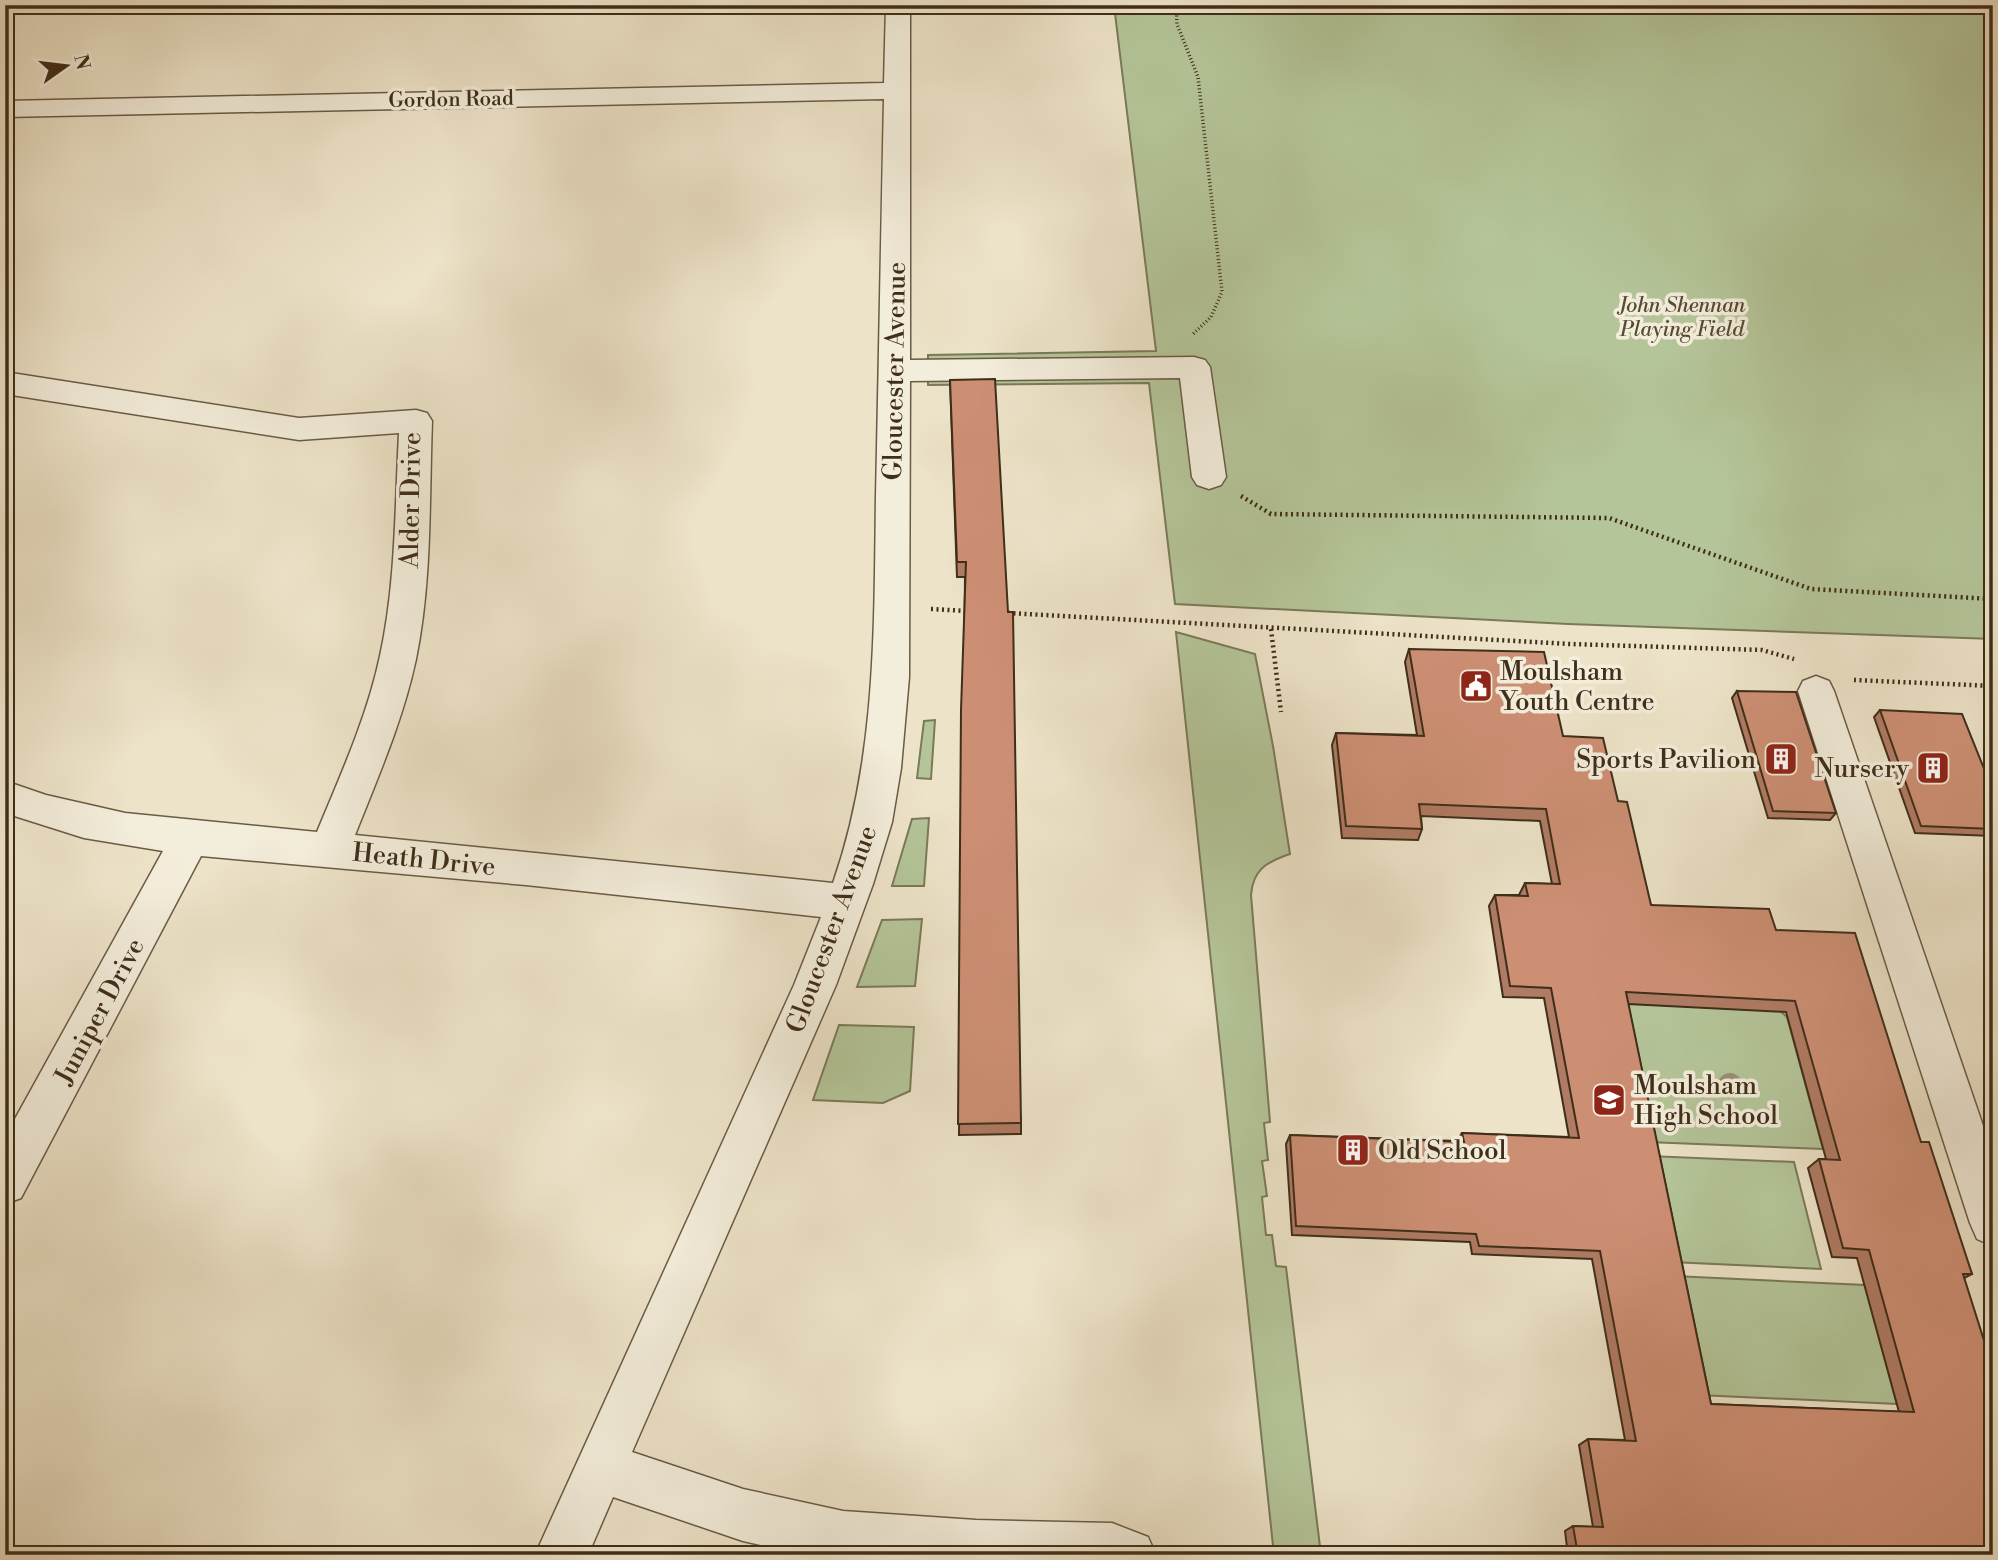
<svg xmlns="http://www.w3.org/2000/svg" width="1998" height="1560" font-family="'Libre Bodoni',serif">
<style>
.green{fill:#b4c599;stroke:#7a7a59;stroke-width:2}
.lines{fill:none;stroke-linecap:round;stroke-linejoin:round}
.minor-casing{stroke:#6a5b45;stroke-width:3}
.path-far1{stroke:#3f2e19;stroke-width:3.5;stroke-dasharray:1 2.5;stroke-linecap:butt}
.path{stroke:#3f2e19;stroke-width:4.5;stroke-dasharray:2 3.5;stroke-linecap:butt}
.minor{fill:#f3eddb;fill-rule:evenodd}
.tree{fill:#9a9076}
.wall{fill:#b07b64;stroke:#3f2e19;stroke-width:2;fill-rule:evenodd}
.building{fill:#cd8f74;stroke:#3f2e19;stroke-width:2;fill-rule:evenodd}
.labels{text-anchor:middle;stroke-width:7;stroke-linejoin:round;paint-order:stroke}
.far-street-label{font-size:21px;fill:#3f2e19;stroke:#f3eddb}
.far-park-label{font-size:21px;font-style:italic;fill:#564c33;stroke:#f3eddb}
.street-label{font-size:26px;fill:#3f2e19;stroke:#f3eddb}
.poi-label{font-size:26px;fill:#3f2e19;stroke:#f3eddb;text-anchor:start}
</style>
<rect width="100%" height="100%" fill="#ede3c8"/>
<filter id="stains"><feTurbulence type="fractalNoise" baseFrequency=".00286" numOctaves="4"/><feColorMatrix values="0 0 0 0 .2 0 0 0 0 .09 0 0 0 0 .02 0 0 0 .5 -.17"/></filter>
<radialGradient id="worn" r=".72"><stop offset=".6" stop-color="#630" stop-opacity="0"/><stop offset="1" stop-color="#630" stop-opacity=".3"/></radialGradient>
<g class="green">
<path d="M1114,5H1993V639L1568,624L1175,604L1149,383L928,385V355L1156,351Z"/>
<path d="M1176,632L1255,654L1273,746L1290,854C1266,862 1253,870 1251,895L1270,1122L1264,1123L1268,1160L1262,1161L1267,1196L1262,1197L1266,1235H1272L1276,1266L1286,1267L1321,1555H1274Z"/>
<path d="M935,720L931,779L917,778L924,721Z"/>
<path d="M929,818L924,886H892L912,819Z"/>
<path d="M922,919L915,986L857,987L882,920Z"/>
<path d="M1623,1003L1780,1011L1787,1017L1823,1149L1647,1142Z"/>
<path d="M839,1025L914,1027L910,1091L883,1103L813,1100Z"/>
<path d="M1649,1156L1794,1162L1821,1269L1671,1262Z"/>
<path d="M1674,1276L1865,1285L1897,1404L1698,1395Z"/>
</g>
<g class="lines">
<defs>
<g id="minor">
<path d="M886,5H910V360L1194,357L1205,360L1210,367L1226,477L1221,485L1209,489L1197,485L1192,477L1180,378L910,381L909,677L901,768L892,822L873,884L836,985L632,1452L743,1489L843,1511L976,1520L1112,1523L1148,1537L1156,1555H806L743,1541L613,1497L588,1555H535L794,985L821,917L526,885L201,856L21,1198L5,1204V1137L163,851L84,838L5,813V781L46,795L125,813L317,832C341,774 367,717 380,656C396,583 395,508 399,433L299,440L5,394V372L299,418L416,410L427,413L432,421C429,500 432,581 416,659C403,720 378,777 355,835L833,883C877,757 874,627 876,496C879,364 881,232 884,99L5,117V101L884,83Z"/>
<path d="M1816,676L1829,681L1834,691L1993,1155V1246L1977,1239L1970,1223L1798,691L1803,681Z"/>
</g>
</defs>
<use href="#minor" class="minor-casing"/>
<path class="path-far1" d="M1176,5L1177,24L1198,77L1222,292L1211,317L1193,334"/>
<g class="path">
<path d="M1241,496L1271,514L1609,518L1811,589L1993,599"/>
<path d="M931,609L967,611"/>
<path d="M1008,613L1570,644L1762,650L1794,659"/>
<path d="M1271,629L1281,712"/>
<path d="M1854,680L1993,686"/>
</g>
<use href="#minor" class="minor"/>
</g>
<circle class="tree" cx="1730" cy="1085" r="12"/>
<g class="wall">
<path d="M950,380L1021,1123V1134L959,1135L965,577H957Z"/>
<path d="M1409,649L1563,736L1618,801L1651,905L1776,930L1921,1142L1972,1274L1964,1278L1993,1555H1568L1565,1531L1573,1526L1593,1527L1579,1445L1588,1439L1625,1440L1592,1259L1472,1254L1470,1242L1292,1235L1286,1144L1290,1135L1457,1141L1462,1133L1569,1137L1544,998L1503,997L1489,906L1495,895H1519L1525,883L1552,884L1540,821L1421,816L1422,829L1418,840L1342,838L1332,745L1336,733L1417,735L1405,662ZM1628,1004L1786,1012L1826,1159H1819L1808,1168L1832,1257L1857,1258L1899,1412L1711,1404Z"/>
<path d="M1737,691L1836,813L1830,820L1768,818L1732,698Z"/>
<path d="M1880,710L1993,791V836L1915,833L1874,717Z"/>
</g>
<g class="building">
<path d="M995,379L1008,612H1013L1021,1123L958,1124L961,710L966,562H957L950,380Z"/>
<path d="M1409,649L1544,652L1563,736L1603,738L1618,801L1627,802L1651,905L1769,909L1776,930L1855,933L1921,1142H1929L1972,1274H1963L1993,1369V1555H1578L1573,1526L1603,1527L1588,1439L1636,1441L1600,1251L1479,1246L1476,1234L1296,1226L1290,1135L1464,1142L1462,1133L1579,1138L1551,988L1510,986L1495,895L1528,896L1525,883L1560,884L1546,809L1419,804L1422,829L1346,826L1336,733L1424,736ZM1626,992L1795,1001L1840,1160L1819,1159L1843,1248L1869,1250L1914,1412L1711,1404Z"/>
<path d="M1737,691L1796,692L1836,813L1773,811Z"/>
<path d="M1880,710L1962,714L1993,791V829L1921,826Z"/>
</g>
<defs>
<symbol id="civic-square" viewBox="-11 -11 22 22"><rect x="-9" y="-9" width="18" height="18" rx="4" fill="#8f2418" stroke="#f3eddb"/><path d="M-.6-6.5H3V-4.5H.6V-3L4-1V1h2V6H-6V1h2V-1L-.6-3ZM-1.2 2.5V6h2.4V2.5Z" fill="#fff"/></symbol>
<symbol id="building-square" viewBox="-11 -11 22 22"><rect x="-9" y="-9" width="18" height="18" rx="4" fill="#8f2418" stroke="#f3eddb"/><path d="M-4-6H4V6H1V3H-1V6H-4ZM-2.5-4.3h1.7v1.8h-1.7ZM.8-4.3h1.7v1.8H.8ZM-2.5-1h1.7V.8h-1.7ZM.8-1h1.7V.8H.8Z" fill="#fff"/></symbol>
<symbol id="school-square" viewBox="-11 -11 22 22"><rect x="-9" y="-9" width="18" height="18" rx="4" fill="#8f2418" stroke="#f3eddb"/><path d="M0-5L7-2L0 1L-7-2ZM-4 1L0 2.5L4 1V4Q0 6-4 4Z" fill="#fff"/></symbol>
</defs>
<g fill-rule="evenodd">
<use href="#civic-square" x="1457" y="667" width="38" height="38"/>
<use href="#building-square" x="1762" y="740" width="38" height="38"/>
<use href="#building-square" x="1914" y="749" width="38" height="38"/>
<use href="#school-square" x="1590" y="1081" width="38" height="38"/>
<use href="#building-square" x="1334" y="1131" width="38" height="38"/>
</g>
<g class="labels">
<g class="far-street-label">
<text transform="translate(451 99) rotate(-1)" y="7">Gordon Road</text>
</g>
<g class="far-park-label">
<text x="1682" y="312">John Shennan<tspan x="1682" dy="24">Playing Field</tspan></text>
</g>
<g class="street-label">
<text transform="translate(894 371) rotate(-89)" y="9">Gloucester Avenue</text>
<text transform="translate(410 500) rotate(-89)" y="9">Alder Drive</text>
<text transform="translate(424 859) rotate(6)" y="9">Heath Drive</text>
<text transform="translate(831 929) rotate(-70)" y="9">Gloucester Avenue</text>
<text transform="translate(99 1011) rotate(-62)" y="9">Juniper Drive</text>
</g>
<g class="poi-label">
<text x="1500" y="680">Moulsham<tspan x="1500" dy="30">Youth Centre</tspan></text>
<text x="1756" y="768" text-anchor="end">Sports Pavilion</text>
<text x="1909" y="777" text-anchor="end">Nursery</text>
<text x="1634" y="1094">Moulsham<tspan x="1634" dy="30">High School</tspan></text>
<text x="1378" y="1159">Old School</text>
</g>
</g>
<rect width="1998" height="1560" fill="none" stroke="#ede3c8" stroke-width="28"/>
<rect x="7" y="7" width="1984" height="1546" fill="none" stroke="#3f2e19" stroke-width="3.5"/>
<rect x="14" y="14" width="1970" height="1532" fill="none" stroke="#3f2e19" stroke-width="2"/>
<g transform="translate(66 66) rotate(76)" stroke="#f3eddb" stroke-width="5" paint-order="stroke">
<path d="M0-5L12 26L0 18L-12 26Z" fill="#3f2e19"/>
<text y="-10" font-size="19" font-weight="bold" text-anchor="middle" fill="#3f2e19">N</text>
</g>
<rect width="100%" height="100%" filter="url(#stains)"/>
<rect width="100%" height="100%" fill="url(#worn)"/>
</svg>
